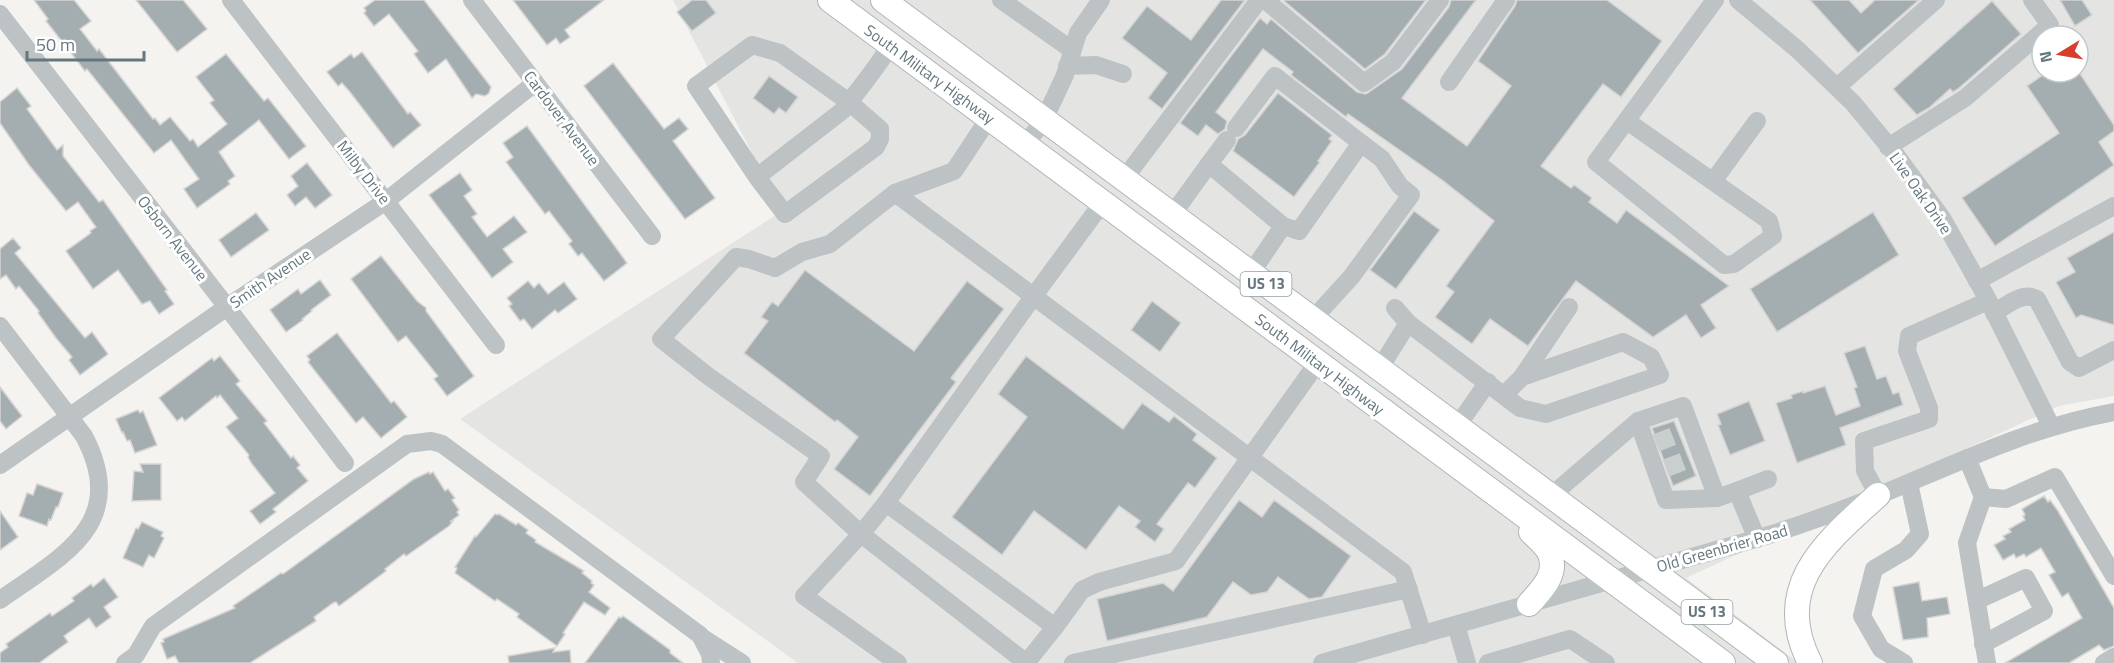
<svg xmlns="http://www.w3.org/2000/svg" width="2114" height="663" font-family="'Titillium Web',sans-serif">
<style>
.built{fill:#e4e5e3;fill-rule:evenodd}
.building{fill:#a4aeb0;stroke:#d5d4d3;stroke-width:1.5}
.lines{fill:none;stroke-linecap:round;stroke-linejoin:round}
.minor-tunnel{stroke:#c9cece;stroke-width:18;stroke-dasharray:18 9;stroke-linecap:butt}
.major-casing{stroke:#b0b6b8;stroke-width:26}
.minor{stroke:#bdc2c4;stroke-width:18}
.major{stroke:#fff;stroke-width:24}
.labels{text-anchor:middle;stroke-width:6;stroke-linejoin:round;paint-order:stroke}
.shield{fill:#fff;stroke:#92a0a5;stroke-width:1.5}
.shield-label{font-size:15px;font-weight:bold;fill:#64777f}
.street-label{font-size:16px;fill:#64777f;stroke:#fff}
</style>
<rect width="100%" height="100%" fill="#f4f3f0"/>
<path class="built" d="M673,0H2114V396L2059,406L1686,578L1799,663H798L460,419L782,211ZM2042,36H2078V72H2042Z"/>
<g class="building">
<path d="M34,0H74L91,21L80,29L97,51L99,49L153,119L155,118L160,125L170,117L190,141L193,139L198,147L227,124L210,103L214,100L196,77L226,54L264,101L268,98L306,146L289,159L259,120L219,152L235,176L228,181L230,184L197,208L184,189L199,179L171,140L154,153L87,69L85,71L78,62L46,21L48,19Z"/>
<path d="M136,0H183L207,29L177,52Z"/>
<path d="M375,0H424L491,87L489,93L485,96L476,94L472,98L446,59L428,73L414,54L418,51L389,14L374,26L364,13L366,11L364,8Z"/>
<path d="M513,0H604L565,30L570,37L560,44L556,38L547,45Z"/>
<path d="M692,0H706L716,13L692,31L677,12Z"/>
<path d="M1221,0H1245L1162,109L1148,98L1167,73L1122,38L1147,6L1191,40Z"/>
<path d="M1285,0H1426L1385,54L1365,69L1284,1Z"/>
<path d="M1451,0H1476L1402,98L1467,146L1511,86L1478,61L1515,6L1517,0H1607L1662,41L1621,97L1603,84L1541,166L1571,188L1574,185L1592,198L1589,202L1617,223L1626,210L1729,286L1701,305L1716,328L1701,338L1686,315L1653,337L1576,281L1528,346L1490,319L1472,344L1435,317L1454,292L1446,286L1494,221L1442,180L1348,114L1346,117L1291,75L1293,72L1263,49L1216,112L1227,121L1225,129L1218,134L1206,125L1198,136L1180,123L1260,18L1267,24L1271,19L1357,92L1366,94L1402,69L1449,7Z"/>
<path d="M1810,0H1849L1861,13L1875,0H1919L1858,53Z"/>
<path d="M2060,0H2082L2092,15L2075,26Z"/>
<path d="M1992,1L2021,34L1958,89L1953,92L1950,89L1929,108L1917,115L1893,89Z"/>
<path d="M362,52L408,114L410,112L421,125L393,148L350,92L342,83L338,86L327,72L351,54L354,58Z"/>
<path d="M613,63L664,129L679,118L688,129L673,141L715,198L685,219L584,86Z"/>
<path d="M2047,72H2079L2114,125V131L2099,142L2114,165L1995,246L1962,198L2059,133L2027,86Z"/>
<path d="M769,76L798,97L786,113L779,108L774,114L753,98Z"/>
<path d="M17,88L31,106L27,109L57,150L63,145V156L99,202L103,200L167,290L165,291L174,304L159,314L150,301L142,304L118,270L93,289L66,251L91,233L90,231L96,227L78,202L66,211L29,165L0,123V102Z"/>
<path d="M1278,93L1332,135L1329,139L1332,141L1318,161L1320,162L1294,197L1233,151L1238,139L1245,135Z"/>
<path d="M527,126L627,263L604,281L582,253L578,256L569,244L572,241L549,211L545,214L506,162L513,157L503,143Z"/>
<path d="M307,163L332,195L315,208L306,197L295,206L287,195L298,186L291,176Z"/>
<path d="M460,173L472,190L464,196L477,214L472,217L487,237L514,216L527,232L503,249L513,262L492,278L429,195Z"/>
<path d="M1414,211L1440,230L1396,289L1370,270Z"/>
<path d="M1873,212L1899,255L1777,332L1750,289Z"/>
<path d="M256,213L269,230L231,257L219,240Z"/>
<path d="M2114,232V325L2081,315L2076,318L2056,282L2075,272L2067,258Z"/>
<path d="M13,238L21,248L15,253L85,338L92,332L108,354L80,375L69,360L72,357L56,338L38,313L39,311L19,286L16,289L6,275L0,279V249Z"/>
<path d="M381,256L417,301L426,308V311L474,376L447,396L434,379L438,376L406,336L398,342L351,279Z"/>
<path d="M805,270L914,351L967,281L1004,309L951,378L956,382L870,496L834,469L858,437L837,420L835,422L744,353L768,321L761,317L772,302L778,306Z"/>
<path d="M320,280L331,295L311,310L312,311L302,319L303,320L286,332L270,310L298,289L301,294Z"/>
<path d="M528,281L534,288L539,283L548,294L564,282L577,299L558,313L555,310L532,329L524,319L520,321L509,306L512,304L507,298Z"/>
<path d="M1152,301L1181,323L1160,352L1131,330Z"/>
<path d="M337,333L391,403L394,401L407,417L381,438L363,417L356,423L308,362L310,360L307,356Z"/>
<path d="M1865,346L1877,379L1886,376L1893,394L1899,392L1903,405L1840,428L1846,445L1797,463L1776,403L1792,398L1791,395L1803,391V393L1825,386L1836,415L1860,406L1854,388L1857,387L1844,353Z"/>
<path d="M220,356L240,381L236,384L267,421L264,423L291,458L293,456L300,465L297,468L308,481L273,509L276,512L260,524L250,511L275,493L252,464L248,457L249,455L226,427L238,418L220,395L217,398L216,396L185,421L182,417L177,421L159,398L212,358L214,361Z"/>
<path d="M1026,356L1123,429L1142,403L1169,422L1174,416L1197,434L1193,440L1217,458L1195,488L1188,483L1157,524L1164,529L1155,542L1135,527L1140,521L1119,506L1086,550L1034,511L1002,555L952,517L1027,417L998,394Z"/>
<path d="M0,387L22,416L6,429L0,421Z"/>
<path d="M1749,401L1765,441L1730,455L1718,425L1721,424L1717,414Z"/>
<path d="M138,410L140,413L143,411L157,445L135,453L130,440L127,441L123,432L122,433L116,419Z"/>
<path d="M1674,421L1696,476L1673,486L1652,428Z"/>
<path d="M140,464H161V500L132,501L134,471L143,472Z"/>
<path d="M429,472L430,474L433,472L445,491L448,489L455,498L452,500L459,510L457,512L459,515L451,521H453L449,526L406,556L404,554L385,569L386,571L339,606L336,602L333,603L314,617L316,621L250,663H179L175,656L167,659L161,643L164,642L163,639L235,608L233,606L281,573L283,574L414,479Z"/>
<path d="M37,484L63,493L58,507H56L51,520L49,519L47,526L19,516L27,493L33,495Z"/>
<path d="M2044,496L2048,502L2050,500L2058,511L2114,608V646L2104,650L2099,645L2069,663H2005L2082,618L2068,593L2062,597L2049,575L2055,572L2041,548L2026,557L2024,554L2016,558L2014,554L2003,560L1994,545L2005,539L2003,536L2011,532L2009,529L2025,520L2023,516L2025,515L2022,509Z"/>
<path d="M1239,500L1262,517L1274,500L1351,556L1322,597L1309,599L1278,577L1267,592L1251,595L1233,582L1207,617L1107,641L1097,599L1163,583L1173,591Z"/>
<path d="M0,511L18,537L0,550Z"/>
<path d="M495,514L498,515L499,514L516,525L518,523L528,530L526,533L536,540L535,542L584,571L582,573L592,581L591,583L594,585L589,592L610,608L605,615L584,602L563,633L565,634L557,646L517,617L519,614L497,599L495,601L455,573L457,568L455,567L475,536L476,537Z"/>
<path d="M142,522L163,532L161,536L164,538L154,558L149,555L143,567L123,558L136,528L138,529Z"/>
<path d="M104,578L118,597L104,607L111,617L96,628L89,618L64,636L68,642L39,663H0V653L8,647L6,644L50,613L52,616L74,601L72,598L91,584L93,587Z"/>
<path d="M1919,582L1922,601L1947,597L1950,614L1927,618L1928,637L1903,640L1893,587Z"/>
<path d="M623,616L670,650V653L683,663H585L619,617L621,618Z"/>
<path d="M555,648L553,652L570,650L571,663H509L508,656Z"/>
</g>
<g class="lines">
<g class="minor-tunnel">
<path d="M1656,443L1679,434"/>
<path d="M1666,468L1690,459"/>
</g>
<defs>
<g id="major">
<path d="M830,0L1723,663"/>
<path d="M883,0L1776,663"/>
<path d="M1529,604C1541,590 1558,575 1550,554C1547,546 1537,538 1531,532"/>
<path d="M1810,663C1771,586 1826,542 1878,495"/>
</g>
</defs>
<use href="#major" class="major-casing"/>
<g class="minor">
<path d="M231,0L496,345"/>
<path d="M472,0L652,236"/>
<path d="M1001,0L1072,50"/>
<path d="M1265,0L1364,83L1393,62L1440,0"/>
<path d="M1738,0L1798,50L1853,103L1896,155L1942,218L1987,298L2051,426"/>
<path d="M0,14L227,307L345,463"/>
<path d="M1067,66L1096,65L1123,74"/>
<path d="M1449,82L1506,0"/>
<path d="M1837,87L1936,0"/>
<path d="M1627,121L1769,221L1773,236L1734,264L1724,265L1596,162L1715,0"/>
<path d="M1236,128L1275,76L1361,143L1299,231L1283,226"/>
<path d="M1025,145L1044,120L1065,75L1078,33L1101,0"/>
<path d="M1888,147L1965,98L2050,25L2032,0"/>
<path d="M1209,164L1227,140"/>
<path d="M757,177L785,214L876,147L880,139V129L849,102L780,53L752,45L696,86L757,177L842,111C859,90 876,68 891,45"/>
<path d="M1124,179L1259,0"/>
<path d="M1714,180L1757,121"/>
<path d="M895,193L1403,572L1423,635"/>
<path d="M1103,202L1033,297L886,503L1055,627L1082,590L1099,582L1176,561L1318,362"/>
<path d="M1172,215L1209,164L1283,226L1251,273"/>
<path d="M1977,281L2114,206"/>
<path d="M1395,308L1408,323L1520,408L1546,414L1660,375L1651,357L1623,342L1522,377L1504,395"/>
<path d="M1994,313C2007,305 2023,291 2037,299L2070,362L2079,368L2114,350"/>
<path d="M1313,319L1352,276L1411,195L1400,186L1382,159L1361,143"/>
<path d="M0,326L84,436C130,524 62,556 0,600"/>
<path d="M1380,368L1408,323"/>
<path d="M1522,377L1569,307"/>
<path d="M1638,421L1666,500L1717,498"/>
<path d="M1458,425L1488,382"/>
<path d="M1967,458L1983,497"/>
<path d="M0,465L227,307L386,201L535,83"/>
<path d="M1737,491L1768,479"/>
<path d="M1552,495L1638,421L1683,406L1717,498L1737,491L1757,539"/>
<path d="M1878,495L1865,471L1864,441L1929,419V408L1907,351L1909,336L1988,301"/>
<path d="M886,503L861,534L1024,661"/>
<path d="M1978,600L2026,578L2044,611L1983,644"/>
<path d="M1456,625L1467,663"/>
<path d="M703,638L742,663"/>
<path d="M125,663L136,655L153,626L407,444L431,441L442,444L700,635L710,654L711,663"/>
<path d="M898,663L804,596L861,534L804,482L821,456L708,376L661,339L736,257L749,259L775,268L802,252L830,244L895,193L954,171L989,118"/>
<path d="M1025,663L1024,661L1031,657L1055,627"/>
<path d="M1073,663L1409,589"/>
<path d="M1322,663L1769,535C1816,520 1861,503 1906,484C1974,455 2041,425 2114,412"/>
<path d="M1488,663L1570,639L1606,663"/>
<path d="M1904,663L1881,649L1862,616L1874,569L1906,550L1920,534L1909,483"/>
<path d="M1987,663L1967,543L1983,497L2006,499L2055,477L2114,576"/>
<path d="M2104,663L2114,657"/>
</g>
<use href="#major" class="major"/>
</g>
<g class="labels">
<g class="shield">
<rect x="1240.5" y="272" width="51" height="24" rx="4.5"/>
<rect x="1681.5" y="600" width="51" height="24" rx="4.5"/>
</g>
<g class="shield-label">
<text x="1266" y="289">US 13</text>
<text x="1707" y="617">US 13</text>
</g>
<g class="street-label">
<text transform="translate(930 74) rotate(36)" y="6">South Military Highway</text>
<text transform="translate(562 118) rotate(53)" y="6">Cardover Avenue</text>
<text transform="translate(364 172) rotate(52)" y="6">Milby Drive</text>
<text transform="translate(1921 193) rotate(55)" y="6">Live Oak Drive</text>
<text transform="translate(173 238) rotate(52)" y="6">Osborn Avenue</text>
<text transform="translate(270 278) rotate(-34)" y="6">Smith Avenue</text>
<text transform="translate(1320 364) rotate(37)" y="6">South Military Highway</text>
<text transform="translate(1722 548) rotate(-16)" y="6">Old Greenbrier Road</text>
</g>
</g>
<g transform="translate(2060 54) rotate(259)"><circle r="28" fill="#ffffff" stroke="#c1c9cc" stroke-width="1.5"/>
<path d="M0-4.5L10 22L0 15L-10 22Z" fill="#d83e2c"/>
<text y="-9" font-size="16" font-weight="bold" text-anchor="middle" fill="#64777f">N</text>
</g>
<path d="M27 51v9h117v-9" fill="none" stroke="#64777f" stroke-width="3"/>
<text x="36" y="51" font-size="18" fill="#64777f" stroke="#ffffff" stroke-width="4.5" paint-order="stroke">50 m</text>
</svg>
